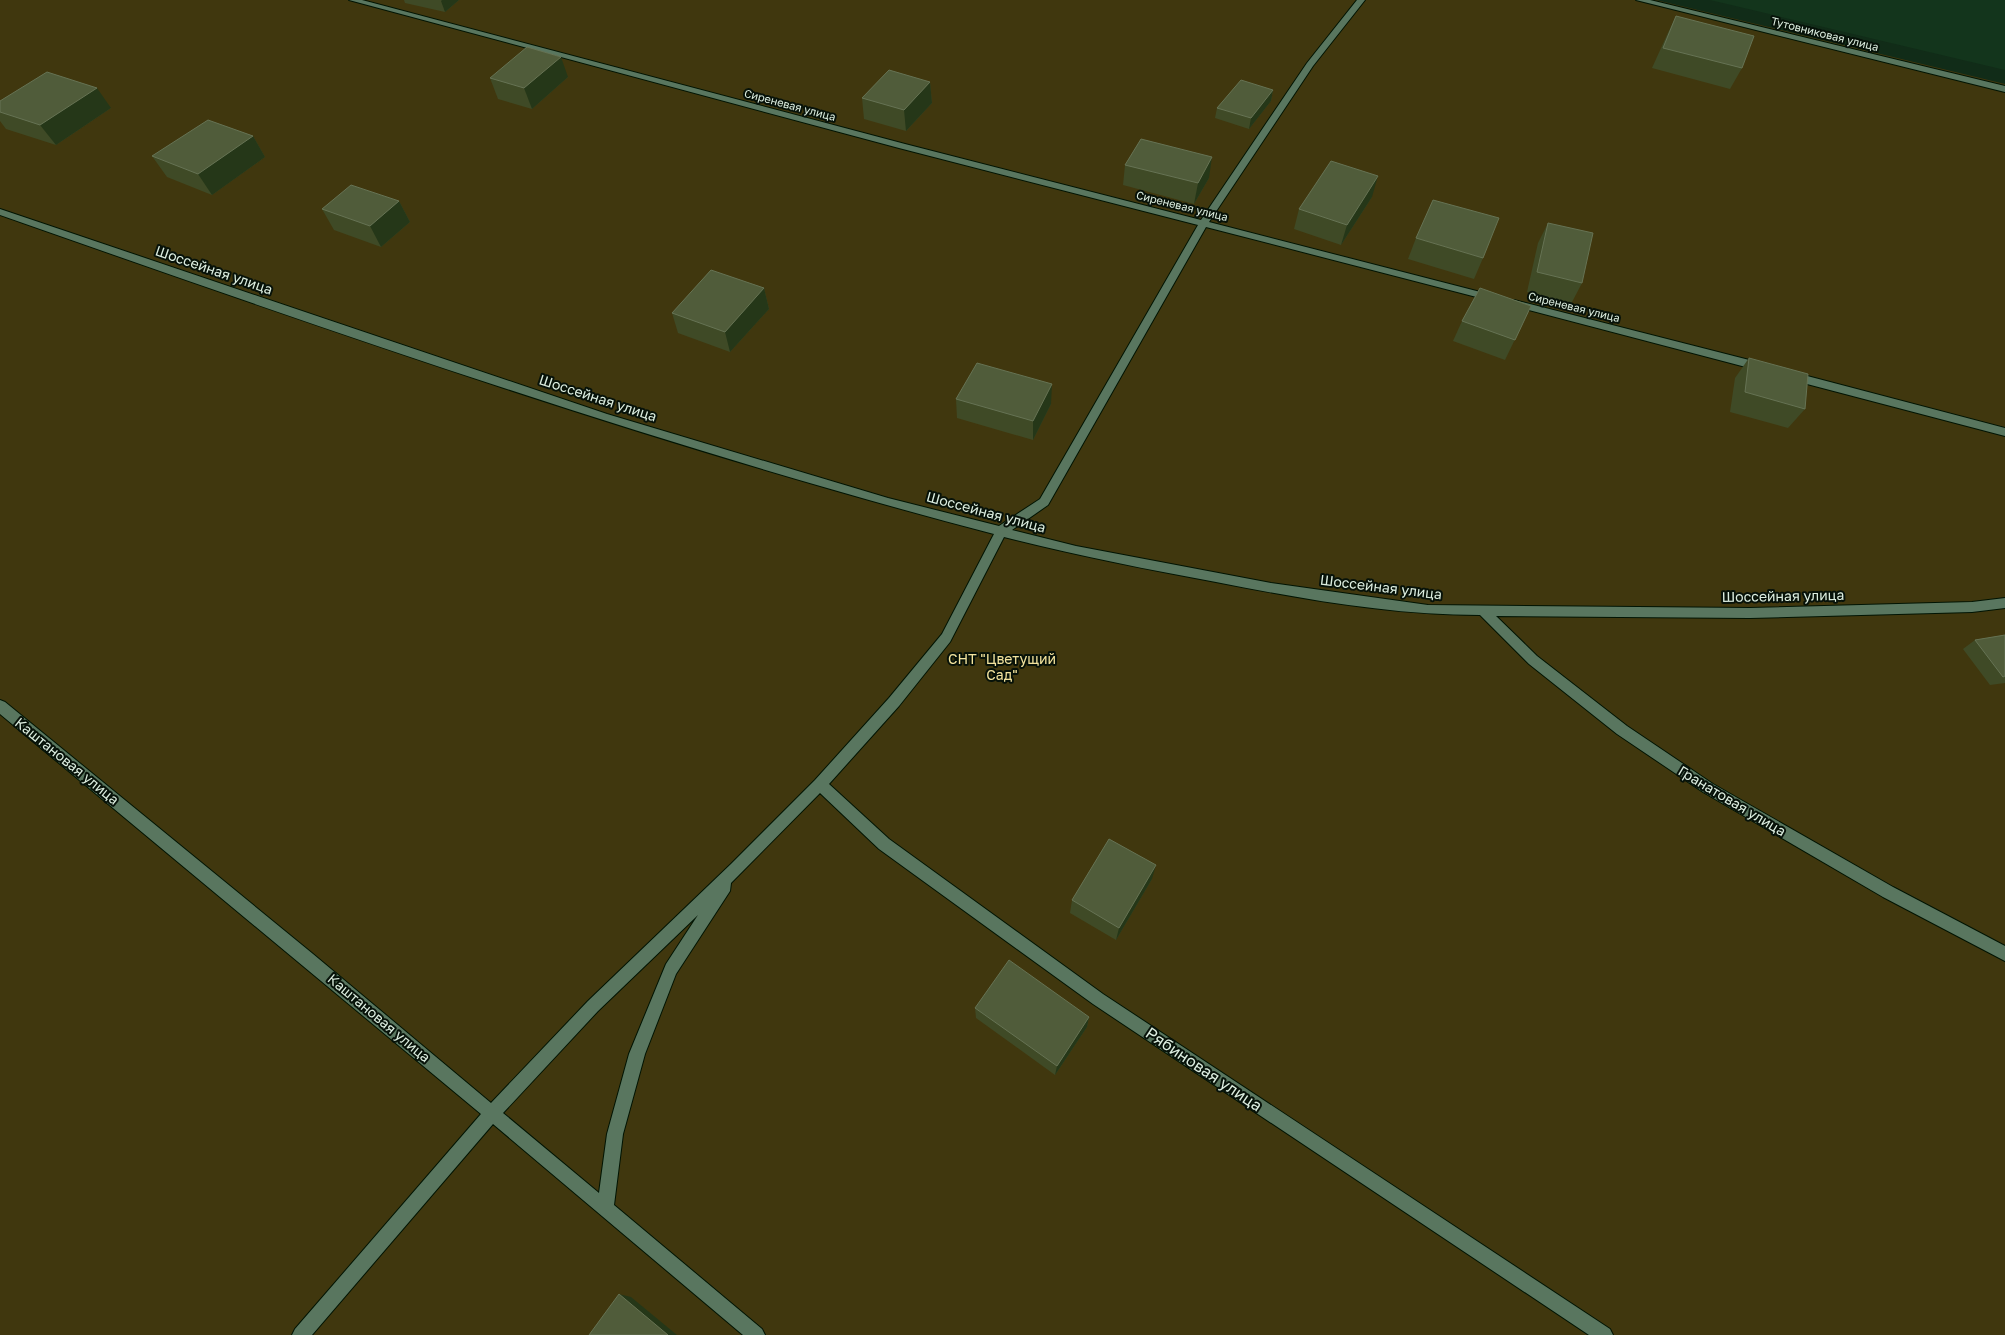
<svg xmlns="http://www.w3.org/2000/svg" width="2005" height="1335" font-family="'Golos Text',sans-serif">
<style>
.built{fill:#13351c}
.green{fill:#40370e}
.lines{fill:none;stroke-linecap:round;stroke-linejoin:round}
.minor-casing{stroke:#001403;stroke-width:2}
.minor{fill:#59765f;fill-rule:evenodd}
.wall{fill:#3f4a26}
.shaded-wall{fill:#253718}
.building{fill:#505c3a;stroke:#667354}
.labels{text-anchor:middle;stroke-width:4;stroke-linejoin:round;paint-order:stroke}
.far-street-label{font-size:11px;fill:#ddeee0;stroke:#071209}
.street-label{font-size:14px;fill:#ddeee0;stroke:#071209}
.park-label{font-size:14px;fill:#f3e39d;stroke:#071209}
.near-street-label{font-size:16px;fill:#ddeee0;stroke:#071209}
</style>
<rect width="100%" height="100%" fill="#112c18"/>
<path class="built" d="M1710,0H2005V70Z"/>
<path class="green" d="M0,0H1656L2005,84V1335H0Z"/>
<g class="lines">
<defs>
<g id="minor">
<path d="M349,0H362L905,144L1201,220L1307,63L1357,0H1365L1313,66L1209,222L1492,295L1497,298L1496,300L1492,301L1206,227L1048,505L1012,530L1076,546L1271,583L1428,605L1750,608L1972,602L2005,598V608L1972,612L1750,618L1496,616L1537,656L1627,726L1713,784L1893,887L2005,946V961L1883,897L1703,792L1617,734L1529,664L1480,615C1391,615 1303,599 1216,582C1145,569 1074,555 1004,537L950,642L899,706L829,784L889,839L1103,994L1610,1329L1613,1335H1589L1093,1004L879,849L820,793L731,883L730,891L676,974L645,1054L623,1134L614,1205L762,1329L765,1335H743L493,1124L312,1335H292L295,1329L481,1114L0,714V700L5,702L313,954L491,1103L588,1001L731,864L815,780L889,698L942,634L994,534C657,446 328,330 0,215V209L607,414L888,498L999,526L1040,499L1198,225L899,148ZM698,915L666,964L629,1054L607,1134L599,1193L503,1113L598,1011Z"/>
<path d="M1636,0H1650L2005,86V92Z"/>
<path d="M1514,300L1761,363L1766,367L1761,371L1510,305L1509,303Z"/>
<path d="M1792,372L2005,428V436L1788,379L1787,376L1788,373Z"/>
</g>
</defs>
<use href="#minor" class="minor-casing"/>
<use href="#minor" class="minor"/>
</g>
<g class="wall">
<path d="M404,0H459L445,12L405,3Z"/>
<path d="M1676,16L1742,68L1730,89L1652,68L1666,37Z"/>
<path d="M568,77L532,109L498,99L490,78Z"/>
<path d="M930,82L932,103L906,131L864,119L862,98Z"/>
<path d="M1273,90L1271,101L1249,129L1215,118L1217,108Z"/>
<path d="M0,101L111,108L56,145L6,129L0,121Z"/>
<path d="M253,136L265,157L212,195L167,177L152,156Z"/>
<path d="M1125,165L1209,178L1194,204L1123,185Z"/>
<path d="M1372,197L1341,245L1294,229L1299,209Z"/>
<path d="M399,201L410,222L381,247L334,230L322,209Z"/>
<path d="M1548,223L1582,283L1571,304L1527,292L1538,243Z"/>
<path d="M1416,238L1483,258L1474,279L1408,259Z"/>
<path d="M764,288L769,309L730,352L678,333L672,313Z"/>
<path d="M1531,306L1505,360L1453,341L1462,321Z"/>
<path d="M1749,358L1805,409L1788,428L1730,412L1735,378Z"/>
<path d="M956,399L1051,404L1033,440L957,418Z"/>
<path d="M2005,635V683L1990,685L1963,649L1975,640Z"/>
<path d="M1152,879L1116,940L1070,913L1072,900Z"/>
<path d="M975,1008L1089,1017L1087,1027L1055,1075L976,1018Z"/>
</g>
<g class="shaded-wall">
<path d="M442,0H459L445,12L441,1Z"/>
<path d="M561,57L568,77L532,109L524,88Z"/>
<path d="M930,82L932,103L906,131L904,110Z"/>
<path d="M97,88L111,108L56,145L40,125Z"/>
<path d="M1273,90L1271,101L1249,129L1251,118Z"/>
<path d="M253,136L265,157L212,195L198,174Z"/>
<path d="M1212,157L1209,178L1194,204L1198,183Z"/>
<path d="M1378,176L1372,197L1341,245L1347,225Z"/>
<path d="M399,201L410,222L381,247L370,226Z"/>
<path d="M764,288L769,309L730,352L725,332Z"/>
<path d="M1052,384L1051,404L1033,440V421Z"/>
<path d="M1156,865L1152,879L1116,940L1119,928Z"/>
<path d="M1089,1017L1087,1027L1055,1075L1057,1066Z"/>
<path d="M619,1294L631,1297L677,1335H668Z"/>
</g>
<g class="building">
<path d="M1676,16L1754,36L1742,68L1663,48Z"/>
<path d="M527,47L561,57L524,88L490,78Z"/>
<path d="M889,70L930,82L904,110L862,98Z"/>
<path d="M47,72L97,88L40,125L0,112V101Z"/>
<path d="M1241,80L1273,90L1251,118L1217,108Z"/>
<path d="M208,120L253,136L198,174L152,156Z"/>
<path d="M1141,139L1212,157L1198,183L1125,165Z"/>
<path d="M1331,161L1378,176L1347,225L1299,209Z"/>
<path d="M351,185L399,201L370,226L322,209Z"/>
<path d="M1433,200L1499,218L1483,258L1416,238Z"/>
<path d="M1548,223L1593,233L1582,283L1537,272Z"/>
<path d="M711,270L764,288L725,332L672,313Z"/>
<path d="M1480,288L1531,306L1515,340L1462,321Z"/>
<path d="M1749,358L1808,374L1805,409L1745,392Z"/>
<path d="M977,363L1052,384L1033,421L956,399Z"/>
<path d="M2005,635V676L2003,677L1975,640Z"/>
<path d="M1109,839L1156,865L1119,928L1072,900Z"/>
<path d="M1009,960L1089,1017L1057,1066L975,1008Z"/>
<path d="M619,1294L668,1335H589Z"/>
</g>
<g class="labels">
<g class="far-street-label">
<text transform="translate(1825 34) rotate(14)" y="4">Тутовниковая улица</text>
<text transform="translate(790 105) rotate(15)" y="4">Сиреневая улица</text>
<text transform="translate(1182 206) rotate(14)" y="4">Сиреневая улица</text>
<text transform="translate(1574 307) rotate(14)" y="4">Сиреневая улица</text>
</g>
<g class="street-label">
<text transform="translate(214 270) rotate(19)" y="5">Шоссейная улица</text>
<text transform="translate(598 398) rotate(18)" y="5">Шоссейная улица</text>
<text transform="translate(986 512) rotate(15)" y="5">Шоссейная улица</text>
<text transform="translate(1381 587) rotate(7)" y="5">Шоссейная улица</text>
<text transform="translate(1783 596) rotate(-1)" y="5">Шоссейная улица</text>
<text transform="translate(67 761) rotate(39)" y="5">Каштановая улица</text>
<text transform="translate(1732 801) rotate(31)" y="5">Гранатовая улица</text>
<text transform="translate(379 1018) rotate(40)" y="5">Каштановая улица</text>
</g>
<g class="park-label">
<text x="1002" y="664">СНТ "Цветущий<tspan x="1002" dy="16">Сад"</tspan></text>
</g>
<g class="near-street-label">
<text transform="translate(1204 1069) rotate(34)" y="6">Рябиновая улица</text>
</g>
</g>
</svg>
